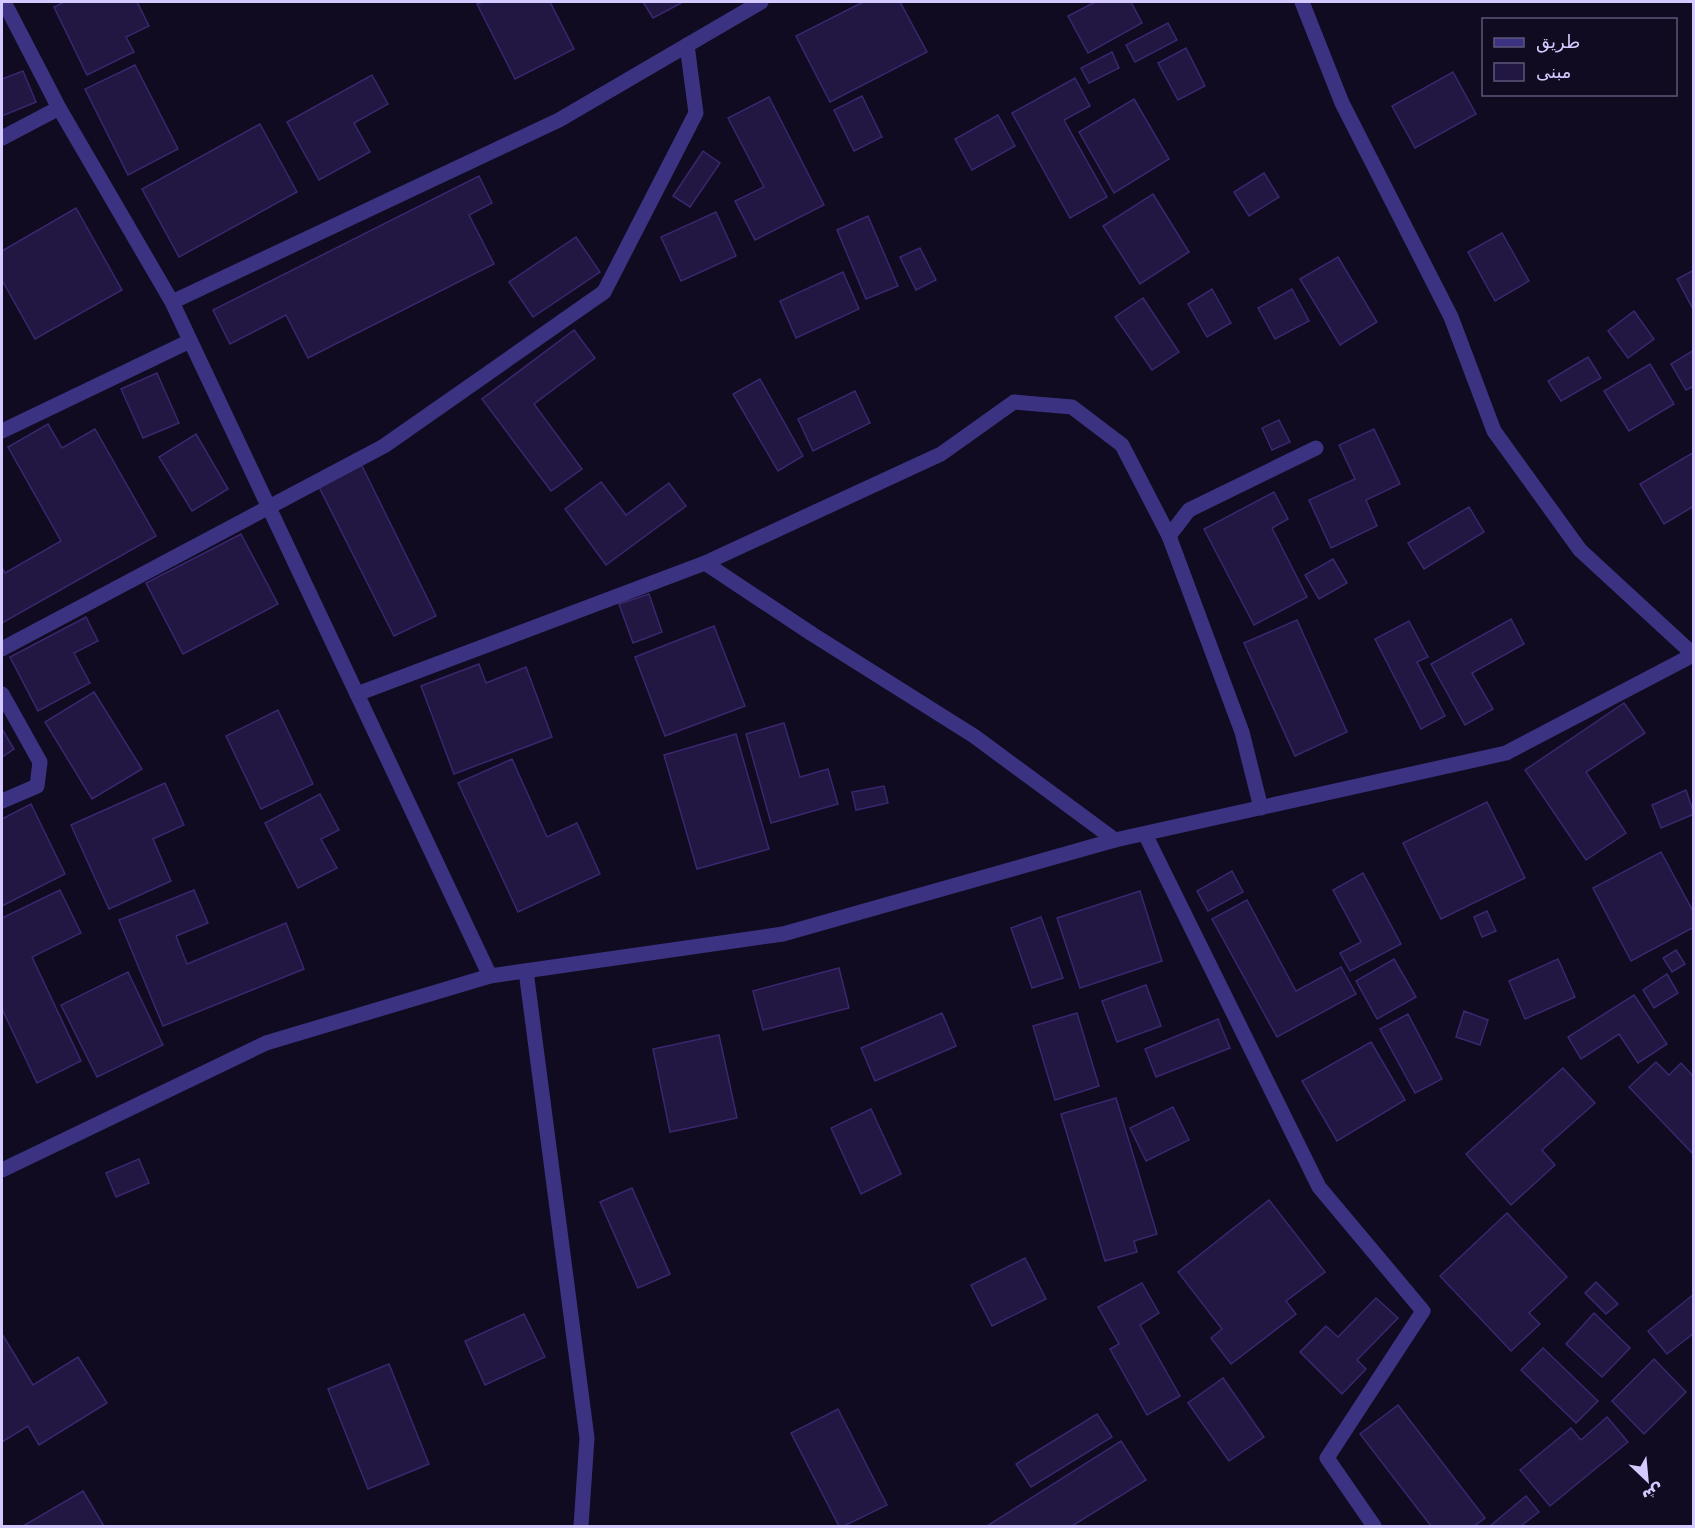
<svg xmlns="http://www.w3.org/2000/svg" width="1695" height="1528" font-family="'DejaVu Sans','Noto Sans Arabic',sans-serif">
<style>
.building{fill:#221642;stroke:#3a276f;stroke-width:1.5}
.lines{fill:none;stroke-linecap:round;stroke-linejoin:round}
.minor{stroke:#3b3382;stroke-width:15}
</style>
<rect width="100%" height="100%" fill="#100b20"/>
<g class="building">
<path d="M64,2H137L149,26L126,37L134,52L87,75L54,7Z"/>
<path d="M483,2H550L574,49L515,79L477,4Z"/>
<path d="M643,2H683L653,18Z"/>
<path d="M863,2H900L927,52L830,102L796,36Z"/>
<path d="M1095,2H1131L1142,23L1088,53L1068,16Z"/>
<path d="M1168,23L1177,40L1135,62L1126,45Z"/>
<path d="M1186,48L1205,86L1178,100L1158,63Z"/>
<path d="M1112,52L1119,68L1089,83L1081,68Z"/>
<path d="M135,65L178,149L128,175L85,89Z"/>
<path d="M23,71L36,102L2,116V79Z"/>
<path d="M1453,72L1476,114L1415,148L1392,106Z"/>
<path d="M372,75L388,104L354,123L370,152L319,180L287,122Z"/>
<path d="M1075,78L1090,106L1064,120L1107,197L1070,218L1012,113Z"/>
<path d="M862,96L882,137L854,151L834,110Z"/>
<path d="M769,97L824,205L755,240L735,201L764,187L728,118Z"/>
<path d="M1134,99L1169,159L1114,193L1079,132Z"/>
<path d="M998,115L1015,146L972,170L955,139Z"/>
<path d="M260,124L297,192L179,257L142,189Z"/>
<path d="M703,151L720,163L690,207L673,196Z"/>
<path d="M1264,173L1279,197L1249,216L1234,192Z"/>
<path d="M479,176L492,203L469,215L494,264L308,358L286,315L230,344L213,310Z"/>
<path d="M1153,194L1189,252L1140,284L1103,226Z"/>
<path d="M76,208L122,290L35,339L2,280V251Z"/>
<path d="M716,212L736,256L681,281L661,237Z"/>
<path d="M868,216L898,286L866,299L837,230Z"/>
<path d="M1502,233L1529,281L1495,301L1468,252Z"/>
<path d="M576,237L600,272L533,317L509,282Z"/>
<path d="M920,248L936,280L916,290L900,257Z"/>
<path d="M1338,257L1377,322L1340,345L1300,279Z"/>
<path d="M1694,270V311L1677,279Z"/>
<path d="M843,272L859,309L796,338L780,301Z"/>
<path d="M1212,289L1231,323L1207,337L1188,304Z"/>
<path d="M1292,289L1309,321L1275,339L1258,308Z"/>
<path d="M1143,298L1179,352L1152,370L1115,317Z"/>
<path d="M1634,311L1654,339L1628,358L1608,331Z"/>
<path d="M574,330L595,358L534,404L582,469L551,491L482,399Z"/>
<path d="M1694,350V386L1686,390L1671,364Z"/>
<path d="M1588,357L1601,378L1561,401L1548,381Z"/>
<path d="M1650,364L1674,404L1629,431L1604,391Z"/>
<path d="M157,373L179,423L143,438L121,389Z"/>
<path d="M760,379L803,456L778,471L733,394Z"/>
<path d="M855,391L870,423L813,451L798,419Z"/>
<path d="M1279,420L1290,442L1272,450L1262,428Z"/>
<path d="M48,424L62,448L95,429L156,536L2,623V568L5,573L61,541L8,447Z"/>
<path d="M1374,429L1400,484L1366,500L1377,526L1331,548L1309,500L1355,479L1339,445Z"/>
<path d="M196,434L228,489L192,511L159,457Z"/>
<path d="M1694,452V506L1664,524L1640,484Z"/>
<path d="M361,464L436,616L394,636L318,485Z"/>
<path d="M601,482L626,515L669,483L686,506L606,565L565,509Z"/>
<path d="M1274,492L1288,519L1272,528L1307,597L1254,625L1204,529Z"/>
<path d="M1469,507L1484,532L1424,569L1408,543Z"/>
<path d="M241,534L278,604L183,654L146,583Z"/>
<path d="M1333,559L1347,583L1319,599L1305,575Z"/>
<path d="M649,594L662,632L633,643L619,604Z"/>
<path d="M86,617L98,641L74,653L90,683L38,711L10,657Z"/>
<path d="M1511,619L1524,644L1472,673L1493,709L1465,725L1431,664Z"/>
<path d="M1297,620L1347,732L1295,756L1244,643Z"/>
<path d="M1409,621L1428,657L1417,662L1445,716L1421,729L1375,639Z"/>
<path d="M714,626L745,706L665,736L635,657Z"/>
<path d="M479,664L486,683L526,667L552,737L454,774L421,686Z"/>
<path d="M94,692L142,769L92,799L45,722Z"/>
<path d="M1624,703L1645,733L1586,772L1626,833L1586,860L1525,770Z"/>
<path d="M278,710L313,784L261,809L226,736Z"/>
<path d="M784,723L800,777L828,769L838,804L771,823L746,734Z"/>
<path d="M2,729L14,749L2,757Z"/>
<path d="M736,734L769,849L697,869L664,755Z"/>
<path d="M512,759L547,837L577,823L600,874L518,912L458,783Z"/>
<path d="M165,783L184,825L153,839L171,881L109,909L71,825Z"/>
<path d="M884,786L888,803L856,810L852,792Z"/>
<path d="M1686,790L1694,814L1661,828L1652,805Z"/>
<path d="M320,794L339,830L321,839L337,868L298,888L265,823Z"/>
<path d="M1487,802L1525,878L1441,919L1403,843Z"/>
<path d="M31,804L65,874L2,906V819Z"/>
<path d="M1661,852L1694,913V927L1631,961L1593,888Z"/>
<path d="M1232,871L1243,892L1208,911L1197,891Z"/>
<path d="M1363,873L1401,944L1350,971L1340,953L1361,942L1333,890Z"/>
<path d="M60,890L81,933L32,957L81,1061L37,1083L2,1009V918Z"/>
<path d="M194,890L208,923L176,936L187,964L286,923L304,969L163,1026L119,920Z"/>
<path d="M1140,891L1162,961L1080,988L1057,918Z"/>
<path d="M1247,900L1296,991L1341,967L1356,994L1277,1037L1212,919Z"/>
<path d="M1487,911L1496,931L1482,937L1474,917Z"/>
<path d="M1041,917L1063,978L1032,988L1011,928Z"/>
<path d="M1676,950L1685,964L1672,972L1663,958Z"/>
<path d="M1394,959L1416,997L1377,1019L1356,981Z"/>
<path d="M1558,959L1575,997L1525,1019L1509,981Z"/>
<path d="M839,968L849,1008L763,1030L753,991Z"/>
<path d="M128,972L163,1045L97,1077L61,1005Z"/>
<path d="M1667,974L1678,993L1654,1008L1643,990Z"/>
<path d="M1146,985L1161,1026L1117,1042L1102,1001Z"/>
<path d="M1634,995L1667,1044L1638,1063L1619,1034L1581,1059L1568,1037Z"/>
<path d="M1464,1011L1488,1020L1480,1045L1456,1037Z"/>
<path d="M942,1013L956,1046L875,1081L861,1048Z"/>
<path d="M1077,1013L1099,1086L1055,1100L1033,1026Z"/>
<path d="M1408,1014L1442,1079L1415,1093L1380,1029Z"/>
<path d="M1218,1019L1230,1048L1156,1077L1145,1049Z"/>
<path d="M719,1035L737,1118L670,1132L653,1049Z"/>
<path d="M1371,1042L1405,1100L1337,1141L1302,1081Z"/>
<path d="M1656,1062L1669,1075L1681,1063L1694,1077L1693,1154L1629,1087Z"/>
<path d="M1563,1068L1595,1103L1542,1150L1555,1165L1511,1205L1466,1154Z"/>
<path d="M1116,1098L1157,1234L1134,1241L1137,1252L1105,1261L1061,1114Z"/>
<path d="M1173,1107L1189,1140L1146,1161L1130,1128Z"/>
<path d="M871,1109L901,1174L861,1194L831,1128Z"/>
<path d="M139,1159L149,1183L116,1197L106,1173Z"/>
<path d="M632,1188L670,1274L638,1288L600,1202Z"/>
<path d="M1269,1200L1325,1272L1286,1301L1296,1314L1231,1364L1211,1338L1222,1329L1178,1272Z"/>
<path d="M1507,1213L1567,1277L1529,1313L1540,1324L1511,1351L1440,1276Z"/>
<path d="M1025,1258L1046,1299L992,1326L971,1285Z"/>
<path d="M1596,1282L1618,1304L1606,1314L1585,1293Z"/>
<path d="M1142,1283L1159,1313L1140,1325L1180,1396L1147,1415L1110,1349L1119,1344L1098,1307Z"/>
<path d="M1694,1294V1333L1667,1354L1648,1331Z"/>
<path d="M1376,1298L1398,1318L1357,1360L1366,1369L1342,1394L1300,1352L1326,1326L1338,1337Z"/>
<path d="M1594,1313L1630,1348L1602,1377L1566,1344Z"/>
<path d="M524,1314L545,1357L485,1385L465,1341Z"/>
<path d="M2,1334L33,1385L78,1357L107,1403L39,1445L28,1426L2,1442Z"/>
<path d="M1543,1348L1598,1401L1576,1423L1521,1370Z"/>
<path d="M1654,1359L1686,1392L1644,1434L1612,1401Z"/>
<path d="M389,1364L429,1464L368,1489L328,1389Z"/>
<path d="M1223,1378L1264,1437L1229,1461L1188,1403Z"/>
<path d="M1398,1405L1485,1518L1474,1526H1431L1360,1434Z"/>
<path d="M838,1409L887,1505L844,1526H839L791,1433Z"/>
<path d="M1097,1414L1112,1437L1031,1487L1016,1464Z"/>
<path d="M1607,1417L1628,1442L1550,1506L1520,1470L1571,1428L1581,1440Z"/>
<path d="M1121,1441L1146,1480L1072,1526H987Z"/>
<path d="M83,1491L104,1526H23Z"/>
<path d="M1526,1496L1539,1512L1521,1526H1490Z"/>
</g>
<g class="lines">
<g class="minor">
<path d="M4,2L59,108L172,302L490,976"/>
<path d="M1302,2L1342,103L1451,317L1494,431L1580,550L1694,655"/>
<path d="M2,138L59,108"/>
<path d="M172,302L559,120L761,2"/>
<path d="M2,431L190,341"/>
<path d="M1169,536L1189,510L1316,448"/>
<path d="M705,563L941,454L1014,402L1072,407L1122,445L1169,536L1242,732L1261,808"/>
<path d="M2,649L384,446L604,292L696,113L687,45"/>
<path d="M2,694L40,762L37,786L2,801"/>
<path d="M357,694L705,563L812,634L974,736L1115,840"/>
<path d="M1145,834L1319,1187L1423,1311L1327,1458L1374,1526"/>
<path d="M526,971L587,1438L581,1526"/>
<path d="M2,1170L266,1043L490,976L783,934L1115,840L1506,753L1693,655"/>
</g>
</g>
<rect width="1695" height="1528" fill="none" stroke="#d4caff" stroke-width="6"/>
<rect x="1482" y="18" width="195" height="78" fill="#100b20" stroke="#5e5779" stroke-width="1.5"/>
<rect x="1494" y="38" width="30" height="9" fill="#3b3382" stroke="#5e5779" stroke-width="1.5"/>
<text x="1536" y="48" font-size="18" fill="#d4caff">طريق</text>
<rect x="1494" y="63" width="30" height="18" fill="#221642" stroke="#5e5779" stroke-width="1.5"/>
<text x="1536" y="78" font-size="18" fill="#d4caff">مبنى</text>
<g transform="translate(1647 1480) rotate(154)" stroke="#100b20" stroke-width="4.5" paint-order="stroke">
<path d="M0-4.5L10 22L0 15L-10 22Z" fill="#d4caff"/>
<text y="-9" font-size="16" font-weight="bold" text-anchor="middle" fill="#d4caff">ش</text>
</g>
</svg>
